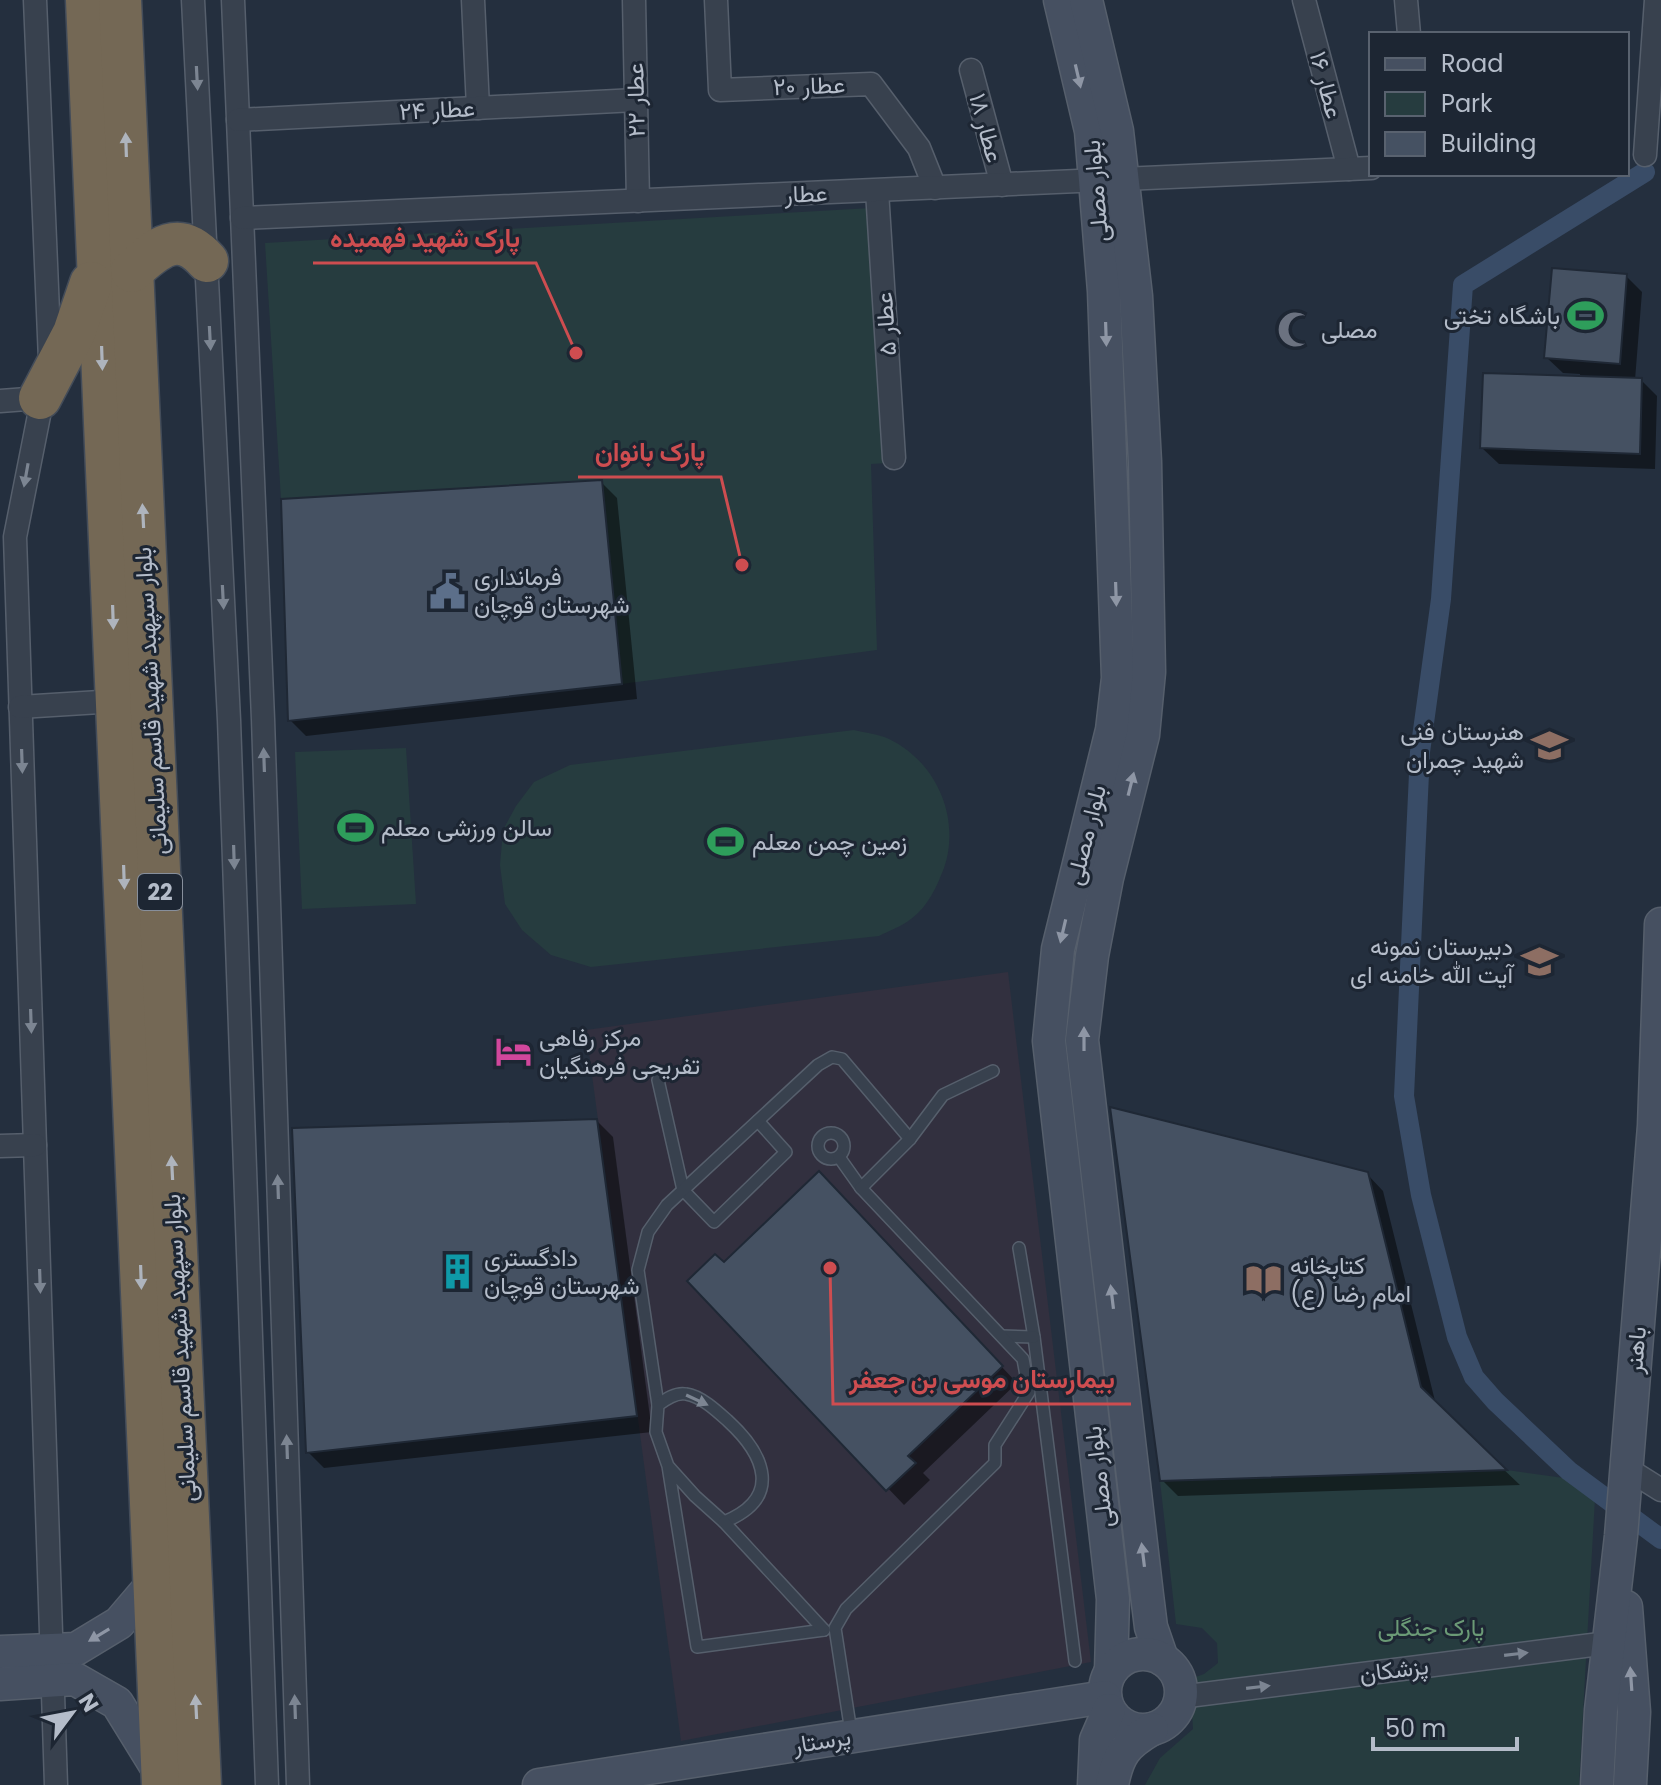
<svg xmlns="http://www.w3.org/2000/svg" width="1661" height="1785" font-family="Poppins,Vazirmatn,sans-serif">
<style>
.medical{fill:#32303f}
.green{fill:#263c3f}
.shadow{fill:#0007}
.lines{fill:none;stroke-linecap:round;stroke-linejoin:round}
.canal{stroke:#394c67;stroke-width:20}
.building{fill:#455162;stroke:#1f2835;stroke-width:2}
.lane-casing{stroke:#565f6c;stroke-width:14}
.street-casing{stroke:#565f6c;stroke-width:25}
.secondary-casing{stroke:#565f6c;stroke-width:35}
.highway-casing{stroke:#434c59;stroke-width:45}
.lane{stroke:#38414e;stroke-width:11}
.street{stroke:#38414e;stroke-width:22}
.secondary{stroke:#465061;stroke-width:32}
.highway{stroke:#746855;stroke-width:42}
.oneway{fill:#8e96a5}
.oneway2{fill:#7c8592}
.oneway3{fill:#aeb4bd}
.labels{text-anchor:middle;stroke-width:6;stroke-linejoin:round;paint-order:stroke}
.shield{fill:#1d2633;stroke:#878f9c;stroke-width:2}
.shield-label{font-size:22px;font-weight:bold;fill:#b4bcc9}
.street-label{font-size:24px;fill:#b4bcc9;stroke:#1d2633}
.poi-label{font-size:24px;fill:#b4bcc9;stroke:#1d2633;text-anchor:start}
.park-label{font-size:24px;fill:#6b9a76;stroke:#1d2633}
.leader{fill:none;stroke:#ce4d50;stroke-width:3}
.callout-dot{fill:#ce4d50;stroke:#1d2633;stroke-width:3}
.callout-label{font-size:26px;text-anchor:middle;font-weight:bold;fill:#ce4d50;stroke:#1d2633;stroke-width:6;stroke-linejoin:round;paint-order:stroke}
</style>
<rect width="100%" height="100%" fill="#242f3e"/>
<path class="medical" d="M1008,972L1091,1662L681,1741L586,1030Z"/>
<g class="green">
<path d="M871,208L887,463L871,464L877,650L622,684L602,480L281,499L265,243Z"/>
<path d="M854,730C865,733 879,734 889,739C937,762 961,819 944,868C937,886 928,907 911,919C902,926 889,931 879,936L591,967L551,955L522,930L505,904L500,865L503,830L516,806L534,782L570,765Z"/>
<path d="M406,748L416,904L302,909L295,752Z"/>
<path d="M1507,1470L1564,1478L1595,1498L1579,1785H1145L1160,1758L1193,1729L1190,1679L1204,1674L1218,1663L1217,1643L1202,1628L1176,1624L1160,1481Z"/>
</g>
<g class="shadow">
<path d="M1626,276L1642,292L1635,380H1641L1657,396L1655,469L1499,464L1482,448L1580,378V374L1563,373L1546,357Z"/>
<path d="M601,482L617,498L637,699L306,736L290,720Z"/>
<path d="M597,1121L613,1137L652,1432L324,1468L308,1452Z"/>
<path d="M1367,1174L1383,1191L1436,1405L1520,1485L1178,1496L1162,1480Z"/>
<path d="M835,1190L1017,1383L923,1473L930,1480L904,1505L690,1281L724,1265Z"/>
</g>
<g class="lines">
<path class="canal" d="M1645,172L1463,285L1441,599L1420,752L1404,1096L1421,1195L1457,1337L1474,1377L1495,1401L1569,1471L1661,1539"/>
</g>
<g class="building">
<path d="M1552,268L1627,274L1620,364L1544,358Z"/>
<path d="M1483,373L1642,378L1640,454L1480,448Z"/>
<path d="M602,480L622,684L288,721L281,499Z"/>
<path d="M1110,1107L1368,1172L1421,1387L1507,1470L1160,1481Z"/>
<path d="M597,1119L637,1416L306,1453L292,1128Z"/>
<path d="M819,1171L1003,1366L908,1456L916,1463L886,1491L687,1281L715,1254L724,1262Z"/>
</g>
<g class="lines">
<defs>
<g id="lane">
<path d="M658,1080L683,1190L714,1222L786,1152L758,1121"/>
<circle cx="831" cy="1146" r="13"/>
<path d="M839,1157L861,1188"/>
<path d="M1019,1248L1034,1337L1075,1661"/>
<path d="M1002,1336L1034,1337"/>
<path d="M658,1405L638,1270L648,1232L667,1205L818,1065L832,1057L842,1059L910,1139"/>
<path d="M668,1466L695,1496L724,1522C783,1498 765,1455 728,1421C717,1411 701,1396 686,1394C676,1392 666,1399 658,1405L656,1432L668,1466L697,1647L824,1630"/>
<path d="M724,1522L824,1630"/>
<path d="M851,1732L835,1628L846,1609L995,1463V1445L1029,1392L1023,1359L861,1188L910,1139L943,1095L993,1071"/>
</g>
<g id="street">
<path d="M35,0L50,360L15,537L56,1785"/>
<path d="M193,0L229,720L267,1785"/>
<path d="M233,0L263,719L298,1785"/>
<path d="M473,0L478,108"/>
<path d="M634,0L638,201"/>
<path d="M716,0L720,90L871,84L919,148L935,188"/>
<path d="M1304,0L1349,169"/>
<path d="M1406,0L1409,34"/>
<path d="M971,70L1002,185"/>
<path d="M238,120L636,100"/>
<path d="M1645,155L1656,0"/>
<path d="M877,191L894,458"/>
<path d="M242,218L1371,168"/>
<path d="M0,401L40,398"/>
<path d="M20,707L116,701"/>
<path d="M0,1146L35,1145"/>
<path d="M1626,1468L1661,1490"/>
<path d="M1180,1697L1608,1643"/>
</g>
<g id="secondary">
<path d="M1060,0L1091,131L1104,291L1118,678L1112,730L1058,949L1049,1041L1113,1599L1111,1671"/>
<path d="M1086,0L1117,131L1136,296L1145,462L1149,672L1143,735L1107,878L1092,956L1082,1040L1147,1595L1151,1627L1162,1659"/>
<path d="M1626,1607L1634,1712L1630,1785"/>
<path d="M0,1652L76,1649L119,1623L154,1582"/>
<circle cx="1143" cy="1692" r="38"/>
<path d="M0,1684L75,1679L117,1703L162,1776"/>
<path d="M539,1785L1105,1697"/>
<path d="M1094,1785L1096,1740L1109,1710"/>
<path d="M1112,1785C1118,1754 1125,1745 1152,1729"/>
<path d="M1597,1785L1601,1710L1621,1536L1654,1126L1661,924"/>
</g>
<g id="highway">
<path d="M87,0L163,1785"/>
<path d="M120,0L200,1785"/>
<path d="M132,271C158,247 179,229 207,261"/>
<path d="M40,398L74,333L91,283"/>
</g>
</defs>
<use href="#lane" class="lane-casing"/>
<use href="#street" class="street-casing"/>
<use href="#secondary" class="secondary-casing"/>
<use href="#highway" class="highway-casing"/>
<use href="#lane" class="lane"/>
<use href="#street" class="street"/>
<use href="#secondary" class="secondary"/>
<use href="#highway" class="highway"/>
</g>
<defs><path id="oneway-solid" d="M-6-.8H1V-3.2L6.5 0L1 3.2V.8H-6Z" transform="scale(2)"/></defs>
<g class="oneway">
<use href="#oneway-solid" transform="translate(1078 76) rotate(77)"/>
<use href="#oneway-solid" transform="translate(1106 334) rotate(88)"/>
<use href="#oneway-solid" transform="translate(1116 594) rotate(88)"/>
<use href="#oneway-solid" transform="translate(1131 784) rotate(-76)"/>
<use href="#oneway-solid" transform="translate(1063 931) rotate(103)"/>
<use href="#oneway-solid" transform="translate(1084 1039) rotate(-90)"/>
<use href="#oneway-solid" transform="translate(1112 1297) rotate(-97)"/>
<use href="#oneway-solid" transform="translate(1143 1555) rotate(-97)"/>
<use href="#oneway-solid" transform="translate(99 1635) rotate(149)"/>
<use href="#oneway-solid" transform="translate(1631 1679) rotate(-94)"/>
</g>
<g class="oneway2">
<use href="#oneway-solid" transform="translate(197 78) rotate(87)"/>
<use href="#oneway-solid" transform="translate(210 338) rotate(87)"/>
<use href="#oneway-solid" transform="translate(26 475) rotate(100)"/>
<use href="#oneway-solid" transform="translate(223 597) rotate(87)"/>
<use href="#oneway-solid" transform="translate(264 760) rotate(-92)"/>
<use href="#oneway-solid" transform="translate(22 761) rotate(88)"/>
<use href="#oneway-solid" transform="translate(234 857) rotate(88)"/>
<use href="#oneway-solid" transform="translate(31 1021) rotate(88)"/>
<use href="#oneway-solid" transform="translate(278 1187) rotate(-92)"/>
<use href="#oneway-solid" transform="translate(40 1281) rotate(88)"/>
<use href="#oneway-solid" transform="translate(697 1400) rotate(25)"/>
<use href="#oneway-solid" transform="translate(287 1447) rotate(-92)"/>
<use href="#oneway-solid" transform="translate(1516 1654) rotate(-7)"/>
<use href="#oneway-solid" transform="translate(1258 1687) rotate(-7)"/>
<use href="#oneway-solid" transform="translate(295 1707) rotate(-92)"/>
</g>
<g class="oneway3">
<use href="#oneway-solid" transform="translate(126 145) rotate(-92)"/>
<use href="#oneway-solid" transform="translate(102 358) rotate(88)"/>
<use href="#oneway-solid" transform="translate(143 516) rotate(-93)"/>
<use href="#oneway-solid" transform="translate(113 617) rotate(88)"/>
<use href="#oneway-solid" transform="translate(124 877) rotate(88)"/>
<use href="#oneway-solid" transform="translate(172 1168) rotate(-93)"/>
<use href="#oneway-solid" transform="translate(141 1277) rotate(88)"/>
<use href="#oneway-solid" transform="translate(196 1707) rotate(-93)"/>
</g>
<defs>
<symbol id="stadium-bare" viewBox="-9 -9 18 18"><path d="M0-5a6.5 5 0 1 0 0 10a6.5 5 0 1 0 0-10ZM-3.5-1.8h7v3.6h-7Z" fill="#2e9e5b" stroke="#1d2633" stroke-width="2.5" paint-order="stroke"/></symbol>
<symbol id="mosque-bare" viewBox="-9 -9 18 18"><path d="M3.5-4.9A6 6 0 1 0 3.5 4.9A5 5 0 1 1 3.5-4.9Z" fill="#6b7280" stroke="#1d2633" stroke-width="2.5" paint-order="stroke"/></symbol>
<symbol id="civic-bare" viewBox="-9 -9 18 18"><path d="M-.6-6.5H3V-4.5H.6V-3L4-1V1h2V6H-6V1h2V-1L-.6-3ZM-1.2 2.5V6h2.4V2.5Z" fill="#5c6f8a" stroke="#1d2633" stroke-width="2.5" paint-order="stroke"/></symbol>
<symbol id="school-bare" viewBox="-9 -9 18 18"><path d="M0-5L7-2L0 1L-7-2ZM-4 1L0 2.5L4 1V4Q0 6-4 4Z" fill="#8d6e63" stroke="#1d2633" stroke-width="2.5" paint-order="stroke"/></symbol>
<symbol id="hotel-bare" viewBox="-9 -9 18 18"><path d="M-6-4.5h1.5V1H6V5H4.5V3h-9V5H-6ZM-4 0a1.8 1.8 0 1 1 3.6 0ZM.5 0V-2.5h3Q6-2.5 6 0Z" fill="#d1479c" stroke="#1d2633" stroke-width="2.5" paint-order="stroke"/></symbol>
<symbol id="building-bare" viewBox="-9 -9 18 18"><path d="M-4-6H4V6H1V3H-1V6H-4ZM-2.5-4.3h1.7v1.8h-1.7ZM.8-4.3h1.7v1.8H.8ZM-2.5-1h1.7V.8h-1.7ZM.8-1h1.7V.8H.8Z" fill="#0f9aa8" stroke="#1d2633" stroke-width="2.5" paint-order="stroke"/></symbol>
<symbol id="library-bare" viewBox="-9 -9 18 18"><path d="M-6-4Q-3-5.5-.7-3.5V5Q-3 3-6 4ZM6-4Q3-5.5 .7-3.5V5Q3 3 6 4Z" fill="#8d6e63" stroke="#1d2633" stroke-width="2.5" paint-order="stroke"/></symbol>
</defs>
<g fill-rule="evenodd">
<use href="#stadium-bare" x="1560" y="290" width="51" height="51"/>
<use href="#mosque-bare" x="1270" y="304" width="51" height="51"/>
<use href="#civic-bare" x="422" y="566" width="51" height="51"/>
<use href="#school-bare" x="1524" y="720" width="51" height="51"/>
<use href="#stadium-bare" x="330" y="802" width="51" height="51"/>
<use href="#stadium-bare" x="700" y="816" width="51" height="51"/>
<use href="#school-bare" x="1514" y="936" width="51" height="51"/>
<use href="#hotel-bare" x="488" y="1026" width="51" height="51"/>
<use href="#building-bare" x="432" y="1246" width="51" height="51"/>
<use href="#library-bare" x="1238" y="1254" width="51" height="51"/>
</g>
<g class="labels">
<rect class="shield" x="138" y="874" width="44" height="36" rx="6"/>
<g class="shield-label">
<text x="160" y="900">22</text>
</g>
<g class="street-label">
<text transform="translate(1326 85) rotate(75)" y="8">عطار ۱۶</text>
<text transform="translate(809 86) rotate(-2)" y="8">عطار ۲۰</text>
<text transform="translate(636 100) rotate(-91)" y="8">عطار ۲۲</text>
<text transform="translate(437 110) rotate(-3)" y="8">عطار ۲۴</text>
<text transform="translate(986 128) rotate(75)" y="8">عطار ۱۸</text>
<text transform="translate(1096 191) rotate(-95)" y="8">بلوار مصلی</text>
<text transform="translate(806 194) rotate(-2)" y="8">عطار</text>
<text transform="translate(886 324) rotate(-94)" y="8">عطار ۵</text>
<text transform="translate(151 701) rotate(-93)" y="8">بلوار سپهبد شهید قاسم سلیمانی</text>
<text transform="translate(1086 835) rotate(-76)" y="8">بلوار مصلی</text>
<text transform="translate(180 1348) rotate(-93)" y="8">بلوار سپهبد شهید قاسم سلیمانی</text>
<text transform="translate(1636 1350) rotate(-85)" y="8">باهنر</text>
<text transform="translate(1099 1477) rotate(-97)" y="8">بلوار مصلی</text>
<text transform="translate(1394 1670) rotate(-7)" y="8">پزشکان</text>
<text transform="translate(822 1741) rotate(-9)" y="8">پرستار</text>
</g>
<g class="poi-label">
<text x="1560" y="324" text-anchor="end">باشگاه تختی</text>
<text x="1321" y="338">مصلی</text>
<text x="474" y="585">فرمانداری<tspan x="474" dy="28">شهرستان قوچان</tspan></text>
<text x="1524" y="740" text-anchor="end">هنرستان فنی<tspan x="1524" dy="28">شهید چمران</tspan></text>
<text x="381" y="836">سالن ورزشی معلم</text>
<text x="752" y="850">زمین چمن معلم</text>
<text x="1513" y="955" text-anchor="end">دبیرستان نمونه<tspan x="1513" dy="28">آیت الله خامنه ای</tspan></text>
<text x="539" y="1046">مرکز رفاهی<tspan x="539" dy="28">تفریحی فرهنگیان</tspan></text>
<text x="484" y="1266">دادگستری<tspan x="484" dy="28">شهرستان قوچان</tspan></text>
<text x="1290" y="1274">کتابخانه<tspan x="1290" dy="28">امام رضا (ع)</tspan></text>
</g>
<g class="park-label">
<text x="1431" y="1636">پارک جنگلی</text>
</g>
</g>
<path class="leader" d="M576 353L536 263H313M742 565L721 477H578M830 1268L833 1404H1131"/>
<g class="callout-dot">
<circle cx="576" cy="353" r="8"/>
<circle cx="742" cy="565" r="8"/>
<circle cx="830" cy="1268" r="8"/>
</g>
<g class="callout-label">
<text x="425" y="247">پارک شهید فهمیده</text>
<text x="650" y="461">پارک بانوان</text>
<text x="982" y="1388">بیمارستان موسی بن جعفر</text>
</g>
<rect x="1369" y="32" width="260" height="144" fill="#1d2633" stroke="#59626f" stroke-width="2"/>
<rect x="1385" y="58" width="40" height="12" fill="#465061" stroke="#59626f" stroke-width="2"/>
<text x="1441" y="72" font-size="24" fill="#b4bcc9">Road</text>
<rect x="1385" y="92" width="40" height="24" fill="#263c3f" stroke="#59626f" stroke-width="2"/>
<text x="1441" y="112" font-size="24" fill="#b4bcc9">Park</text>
<rect x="1385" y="132" width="40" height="24" fill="#455162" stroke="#59626f" stroke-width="2"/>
<text x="1441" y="152" font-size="24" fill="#b4bcc9">Building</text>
<g transform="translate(72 1713) rotate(58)" stroke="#1d2633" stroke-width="6" paint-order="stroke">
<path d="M0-6L14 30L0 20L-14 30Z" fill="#b4bcc9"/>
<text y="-12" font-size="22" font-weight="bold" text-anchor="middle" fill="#b4bcc9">N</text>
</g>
<path d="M1373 1737v12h144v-12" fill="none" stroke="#b4bcc9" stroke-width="4"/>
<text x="1385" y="1737" font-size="24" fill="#b4bcc9" stroke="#1d2633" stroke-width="6" paint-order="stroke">50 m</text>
</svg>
